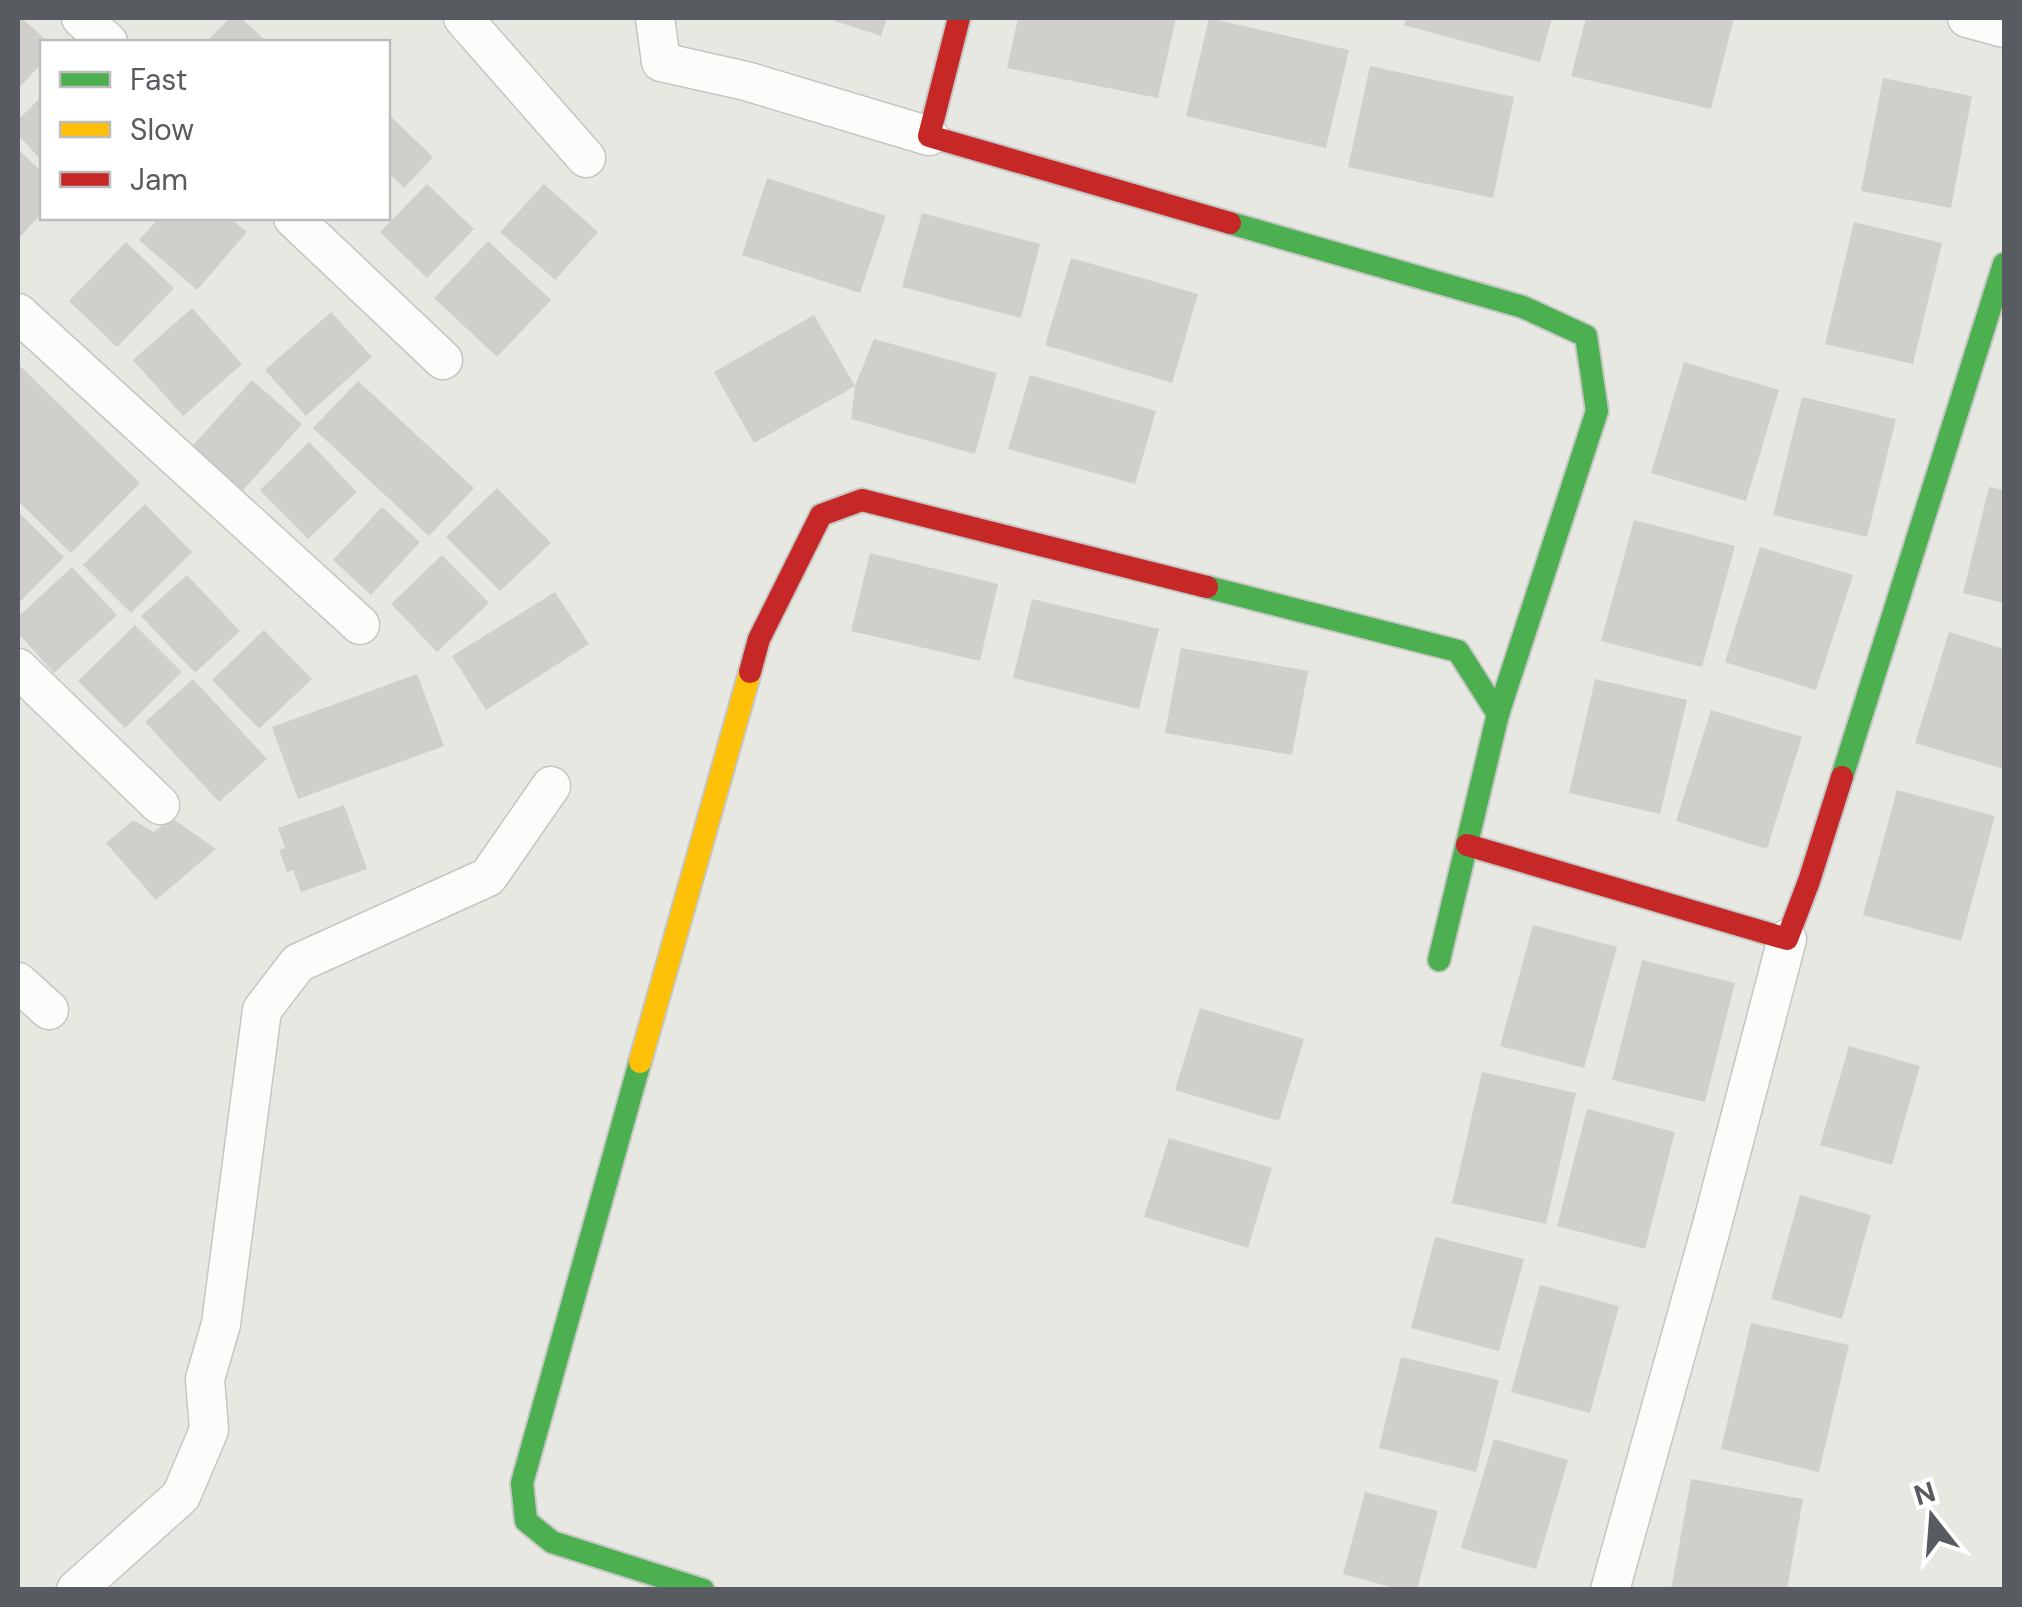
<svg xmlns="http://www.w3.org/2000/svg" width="2022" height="1607" font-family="'DM Sans',sans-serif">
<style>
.building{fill:#d0cfcc}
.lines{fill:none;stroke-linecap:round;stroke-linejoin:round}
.street-casing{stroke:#c5c6c4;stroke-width:41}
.fast-casing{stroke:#c5c7c5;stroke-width:26}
.slow-casing{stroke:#c5c7c5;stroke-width:26}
.jam-casing{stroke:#c5c7c5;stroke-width:26}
.street{stroke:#fcfcfb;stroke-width:38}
.fast{stroke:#4caf50;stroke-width:22}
.slow{stroke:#ffc107;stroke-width:22}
.jam{stroke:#c62828;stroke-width:22}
</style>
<rect width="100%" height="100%" fill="#e8e8e2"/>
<g class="building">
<path d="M18,18H22L48,42H42V63L18,89Z"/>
<path d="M230,18H241L267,42H206Z"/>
<path d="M826,18H887L881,36Z"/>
<path d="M1018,18H1176L1158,98L1007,68Z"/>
<path d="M1209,18L1349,50L1326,148L1186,116Z"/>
<path d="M1406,18H1552L1540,62L1404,25Z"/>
<path d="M1586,18H1734L1711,109L1571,76Z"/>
<path d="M1370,66L1514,97L1493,198L1348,167Z"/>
<path d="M1883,78L1972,96L1951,208L1861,191Z"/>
<path d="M42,96V161L18,135V120Z"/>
<path d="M388,114L433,157L404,188L388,172Z"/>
<path d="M18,149L42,172V213L18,239Z"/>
<path d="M767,178L886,216L860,293L742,255Z"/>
<path d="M427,184L474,229L427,278L380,232Z"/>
<path d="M544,184L598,232L555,280L500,232Z"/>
<path d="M922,213L1040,244L1021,318L902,287Z"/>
<path d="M159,218H230L247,232L197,290L139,240Z"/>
<path d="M1854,222L1942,243L1913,364L1825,344Z"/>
<path d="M488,241L551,300L497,357L434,298Z"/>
<path d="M126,242L174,288L117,347L69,301Z"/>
<path d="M1071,258L1198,294L1172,383L1045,345Z"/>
<path d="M192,308L242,364L183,416L133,360Z"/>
<path d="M331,312L372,357L306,416L265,370Z"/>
<path d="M814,315L855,386L874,339L997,373L975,454L851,419L855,386L754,443L714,372Z"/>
<path d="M1684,362L1779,390L1746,501L1651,473Z"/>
<path d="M20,366L140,483L71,553L18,501V368Z"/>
<path d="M1030,375L1156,411L1135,484L1008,449Z"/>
<path d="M252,380L302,424L238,496L188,451Z"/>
<path d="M358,381L474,488L429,536L313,428Z"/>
<path d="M1802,397L1896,419L1867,537L1773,515Z"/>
<path d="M309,442L357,492L308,539L260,490Z"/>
<path d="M1989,487L2004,490V603L1963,593Z"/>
<path d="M497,488L551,543L500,591L446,537Z"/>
<path d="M145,504L192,552L131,613L83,565Z"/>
<path d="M382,507L420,542L371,595L333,560Z"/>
<path d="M18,512L64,557L18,604Z"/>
<path d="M1634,520L1735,546L1702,667L1601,641Z"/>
<path d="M1760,547L1853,575L1816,690L1725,662Z"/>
<path d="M870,553L998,584L980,661L851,631Z"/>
<path d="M442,555L489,603L437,652L391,604Z"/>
<path d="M72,567L117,615L54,673L18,633V617Z"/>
<path d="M187,575L240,631L195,673L141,616Z"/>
<path d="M555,592L589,644L486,710L452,656Z"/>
<path d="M1032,599L1159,629L1139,709L1013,678Z"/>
<path d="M135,625L182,672L125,728L78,681Z"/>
<path d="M264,630L312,679L259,729L212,680Z"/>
<path d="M1949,632L2004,649V769L1915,743Z"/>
<path d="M1181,648L1308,671L1292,755L1165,733Z"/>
<path d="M417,674L444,746L298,799L272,727Z"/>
<path d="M193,679L267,759L219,802L145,722Z"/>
<path d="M1595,679L1687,700L1660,814L1569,793Z"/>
<path d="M1711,710L1802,737L1767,849L1676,821Z"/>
<path d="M1897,790L1995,816L1961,941L1863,915Z"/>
<path d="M344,805L367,869L301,892L293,870L287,872L279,850L285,848L278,828Z"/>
<path d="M172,818L216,849L156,900L106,843L133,820L154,832Z"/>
<path d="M1533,925L1617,947L1584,1068L1500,1046Z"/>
<path d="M1642,960L1735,983L1705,1102L1612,1080Z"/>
<path d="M1200,1008L1304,1039L1279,1121L1175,1090Z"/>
<path d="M1849,1046L1920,1066L1892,1165L1820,1145Z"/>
<path d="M1482,1072L1576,1093L1546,1224L1452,1203Z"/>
<path d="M1587,1109L1675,1132L1645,1249L1557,1226Z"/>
<path d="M1169,1138L1272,1168L1248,1248L1144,1217Z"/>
<path d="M1800,1195L1871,1215L1842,1319L1771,1299Z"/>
<path d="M1435,1237L1524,1259L1499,1351L1411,1328Z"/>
<path d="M1540,1285L1619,1306L1590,1413L1511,1392Z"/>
<path d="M1751,1323L1849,1345L1819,1472L1721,1449Z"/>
<path d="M1401,1357L1499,1380L1476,1472L1379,1448Z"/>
<path d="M1494,1439L1568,1460L1536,1569L1461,1548Z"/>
<path d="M1691,1479L1803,1499L1787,1590H1671Z"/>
<path d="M1365,1492L1438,1511L1417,1590H1402L1343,1574Z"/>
</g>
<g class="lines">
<defs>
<g id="street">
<path d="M81,18L108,42"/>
<path d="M463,18L586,158"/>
<path d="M655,18L661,62L746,81L929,136"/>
<path d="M1967,18L2004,28"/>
<path d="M293,218L443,360"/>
<path d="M18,313L360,625"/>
<path d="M18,668L160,805"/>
<path d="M18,982L49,1010"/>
<path d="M76,1590L181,1496L209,1430L205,1379L221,1324L262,1010L298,963L488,877L551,786"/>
<path d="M1610,1590L1712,1225L1787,939"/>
</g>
<g id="fast">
<path d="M1230,223L1523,307L1586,336L1597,411L1498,714"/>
<path d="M1207,587L1458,651L1498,714L1439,960"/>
<path d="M1842,777L2004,264"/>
<path d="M640,1062L522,1483L526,1521L552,1542L703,1590"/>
</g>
<path id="slow" d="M640,1062L750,672"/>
<g id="jam">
<path d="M959,18L929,136L1230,223"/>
<path d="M750,672L759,639L821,515L862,500L1207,587"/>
<path d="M1467,845L1787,939L1809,881L1842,777"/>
</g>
</defs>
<use href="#street" class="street-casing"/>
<use href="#fast" class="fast-casing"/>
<use href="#slow" class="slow-casing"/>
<use href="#jam" class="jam-casing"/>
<use href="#street" class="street"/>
<use href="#fast" class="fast"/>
<use href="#slow" class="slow"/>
<use href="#jam" class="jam"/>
</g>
<rect width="2022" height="1607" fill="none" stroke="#585b60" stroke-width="40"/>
<rect x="40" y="40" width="350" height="180" fill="#ffffff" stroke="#bcbdbf" stroke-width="2.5"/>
<rect x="60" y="72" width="50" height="15" fill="#4caf50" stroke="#bcbdbf" stroke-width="2.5"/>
<text x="130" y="90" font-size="30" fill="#585b60">Fast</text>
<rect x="60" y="122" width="50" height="15" fill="#ffc107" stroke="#bcbdbf" stroke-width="2.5"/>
<text x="130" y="140" font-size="30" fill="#585b60">Slow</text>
<rect x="60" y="172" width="50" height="15" fill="#c62828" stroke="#bcbdbf" stroke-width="2.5"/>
<text x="130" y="190" font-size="30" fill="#585b60">Jam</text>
<g transform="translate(1932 1517) rotate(343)" stroke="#ffffff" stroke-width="8" paint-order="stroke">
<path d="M0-8L18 38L0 25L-18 38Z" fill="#585b60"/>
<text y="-15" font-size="28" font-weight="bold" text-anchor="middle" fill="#585b60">N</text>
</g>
</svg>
